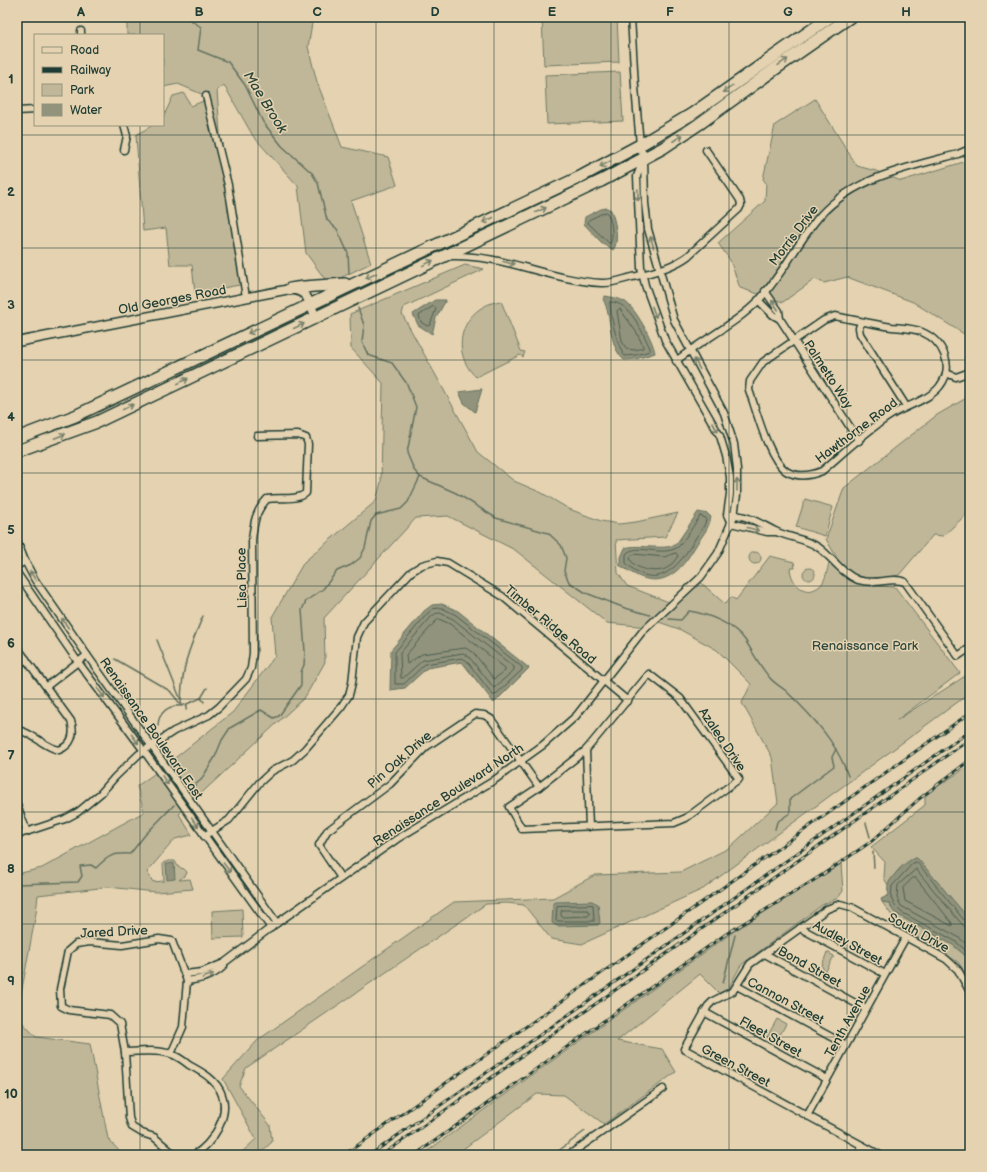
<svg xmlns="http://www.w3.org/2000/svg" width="987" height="1172" font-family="'Balsamiq Sans',sans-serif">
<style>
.green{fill:#c0b799;stroke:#707a66}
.water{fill:#91937c;stroke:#63715f}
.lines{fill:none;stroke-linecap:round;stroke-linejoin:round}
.shore{stroke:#4d5f51;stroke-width:1}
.stream{stroke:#63715f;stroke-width:1.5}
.street-casing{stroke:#1f3d34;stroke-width:9}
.secondary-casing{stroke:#1f3d34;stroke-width:11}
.highway-casing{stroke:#1f3d34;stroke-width:14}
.street{stroke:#e4d2b0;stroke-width:6}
.secondary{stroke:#e4d2b0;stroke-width:8}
.highway{stroke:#e4d2b0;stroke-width:11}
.rail-casing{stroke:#1f3d34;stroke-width:3}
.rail{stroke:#e4d2b0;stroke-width:1.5;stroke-dasharray:4.5;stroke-linecap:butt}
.oneway{stroke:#78806c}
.grid{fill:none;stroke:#1f3d34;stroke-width:1;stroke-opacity:0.55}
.labels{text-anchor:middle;stroke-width:3;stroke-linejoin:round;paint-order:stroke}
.street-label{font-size:13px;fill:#1f3d34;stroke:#e4d2b0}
.park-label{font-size:13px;fill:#2f493e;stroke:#e4d2b0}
.water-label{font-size:14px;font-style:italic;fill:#2a463b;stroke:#e4d2b0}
.neatline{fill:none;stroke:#1f3d34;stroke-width:1.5}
.grid-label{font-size:13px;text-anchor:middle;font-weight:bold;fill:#1f3d34}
</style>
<rect width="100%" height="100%" fill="#e4d2b0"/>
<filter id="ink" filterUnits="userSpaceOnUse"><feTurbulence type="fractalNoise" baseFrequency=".025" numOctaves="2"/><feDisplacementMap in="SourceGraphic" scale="8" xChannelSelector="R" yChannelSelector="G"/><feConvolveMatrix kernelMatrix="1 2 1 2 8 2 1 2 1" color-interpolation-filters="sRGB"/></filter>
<g filter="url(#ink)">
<g class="green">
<path d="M127,17H313L308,47L317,82L342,147L388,157L397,185L351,201L371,263L338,279L327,282L306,253L298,186L253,136L224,85L217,90L220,133L216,148L245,284L195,293L192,265H170L166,228L143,231L136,135L153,125H163V118L173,96L184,93L191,106L211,98L178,84L163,87V35H127Z"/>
<path d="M542,17H617L619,62L544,65Z"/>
<path d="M620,72L623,121L547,124L545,75Z"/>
<path d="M815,99L857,166L876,171L901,181L970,160V328L964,334L913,302L847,277L824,283L815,279L783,302L740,288L730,260L718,243L765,201L766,183L763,179L775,125Z"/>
<path d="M465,265L484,269L404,307L402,314L478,452L514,481L542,493L569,509L601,521L619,524L636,522L678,513L665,537L616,540L618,573L627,586L674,604L698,580L725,604L731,597L736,600L770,556L794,562L795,568H790C791,584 805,598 820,586C826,580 827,570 829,563C852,584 865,586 895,587L960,673L897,720L970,673V693L703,889L582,944L551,939L524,905L507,903L486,904L246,1068L239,1086L270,1125L272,1142L258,1155H239L256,1139L223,1079L258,1040L454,902L553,898L595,875L681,872L729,848L778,803L772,757L742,703L751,684L717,650L679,629L653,620L648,627L607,623L515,550L448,516L416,518L324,618L325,662L305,697L179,814L192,835L175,839L147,872L153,882L164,881L163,863L168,861H175L178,867L184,869L187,872L186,875L179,880L190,879L193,889L156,892L108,887L38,895L36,913L17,1016V874L42,868L144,812L137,786L161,769L233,712L275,656L272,617L304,562L376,501L381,482L383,383L351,348L350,314Z"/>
<path d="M501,301L521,351L525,352L523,357L520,355L476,377C448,351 462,306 501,301Z"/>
<path d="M970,396V511L943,536L933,535L899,575L874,580L845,572L826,539L844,488L937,415Z"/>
<path d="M805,499L833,507L825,536L796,527Z"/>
<circle cx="755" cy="558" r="6"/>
<circle cx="809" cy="574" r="6"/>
<path d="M970,765V920L917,858C906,858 892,876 888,885L884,878L885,862L871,847L925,805V795Z"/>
<path d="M841,864L843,891L838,898L822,905L741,965L728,989L719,993L700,974L617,1041L662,1049L676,1072L604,1124L564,1095L537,1094L455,1155H422L521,1083L733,932Z"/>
<path d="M882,902L889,903L891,908L899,916L953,945L970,960V980L958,962L901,928Z"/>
<path d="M242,909L243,937L213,938L212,911Z"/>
<path d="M827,952L834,956L825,973L822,966Z"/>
<path d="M17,1017L36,1037L90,1044L108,1139L123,1155H17Z"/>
<path d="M777,1019L786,1024L776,1042L767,1037Z"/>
</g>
<g class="water">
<path d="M607,208L611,210C615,220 620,242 613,250L601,242L584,224L585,217L601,209Z"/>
<path d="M605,296C611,297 618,298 624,301C635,307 653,340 655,353L636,359L624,360C607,344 613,318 603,299Z"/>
<path d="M435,300H446L436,318L432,334L418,325L413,314Z"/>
<path d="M482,389L475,412L464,403L459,392Z"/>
<path d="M698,512L708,514L711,517C709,529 701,537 695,547C681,571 663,590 634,574C628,571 623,567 619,565L621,563V557L625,548C639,543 669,552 677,543C684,533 691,522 698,512Z"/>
<path d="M442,604L458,611L529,668L494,703L462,662L427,668L405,688L390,690L391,650L424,611L432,605Z"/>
<path d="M917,858L970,920V960L953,945L894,912L889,903L882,902L881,899L889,895C888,892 887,888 888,885C889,878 910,858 917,858Z"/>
<path d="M174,863L175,879L167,880L166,864Z"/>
<path d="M592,901L598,904L600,923L598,925L557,926L552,923L553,903L556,902Z"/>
</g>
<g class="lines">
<g class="shore">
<path d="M606,212C612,217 614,238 610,244L588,223L589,220Z"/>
<path d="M610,302C630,301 642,332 650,348V351L636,355L625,356C618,350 609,311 610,302Z"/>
<path d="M434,306L436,309L430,325L427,326L421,322L419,316Z"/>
<path d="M620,309L637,333L643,346V348L635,350L626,349L622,341L617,311Z"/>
<path d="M700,516L706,518C706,526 699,532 695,539C679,567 657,593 626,563V554C637,542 662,558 678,547C682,544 696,522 700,516Z"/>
<path d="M676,553L678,556C675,560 672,565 667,568C658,574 633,570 630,558L634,554L664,557Z"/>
<path d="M442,608L456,615L522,667V670L495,695H493L466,660L462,658L425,664L404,684H395V652L427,614L433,609Z"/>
<path d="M440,613L453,619L514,667V670L494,688L469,657L463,653L423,660L403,678H401L400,653L431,617L435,614Z"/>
<path d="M439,619L450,624L505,668V671L494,679L473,652L465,648L422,654L407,664L406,655L435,622Z"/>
<path d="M913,878H916L952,923V926L905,901L903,888Z"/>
<path d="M593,905L594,921H556L557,906Z"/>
<path d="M562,910H588L590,914L588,916L562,917L561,915Z"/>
<path d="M970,923L963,919L917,862L913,863L892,886L891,898L895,906L901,912L955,941L970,954"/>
<path d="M970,928L965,927L960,922L916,869L898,885L897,898L901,906L958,937L970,947"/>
</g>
<g class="stream">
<path d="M191,17L192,21L201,27L198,50L228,62L245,85L263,122L282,146L312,173L318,183L327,220L337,229L348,253L349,273"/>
<path d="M358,308L364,325L362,342L368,355L392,363L407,384L416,407L407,453L414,470L420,477L456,493L496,518L548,533L561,545L566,558L564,571L569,582L586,593L625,608L650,615"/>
<path d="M203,616C189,649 182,665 181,702L182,706L201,698L204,702"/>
<path d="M669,619L681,620L689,611C708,614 734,624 745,640C753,652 760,667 770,678C774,683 781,687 786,691C812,716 837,742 848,776"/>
<path d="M157,640L180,698"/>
<path d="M115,659L170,691L182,706"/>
<path d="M201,698L207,688"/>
<path d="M186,710L187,705"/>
<path d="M158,726C158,713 169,704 182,706"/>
<path d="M190,789L201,780L215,757L222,740L230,728L261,710L274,718L279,716L301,685V672L304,665L305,652L302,610L306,601L323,589L337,571L351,565L360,558L365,548L371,521L376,515L401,509L408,502L420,477"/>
<path d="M866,823L870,837"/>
<path d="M775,829L777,822L790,813V799L834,766L832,757L836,749"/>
<path d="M873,852L874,868"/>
<path d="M17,884L78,882L82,876L80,866L91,865L96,868C108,856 112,853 130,854L145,835L174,805"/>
<path d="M723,983L735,935"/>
<path d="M553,1155L585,1131"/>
</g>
<defs>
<g id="street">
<path d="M79,17V18"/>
<path d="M81,31V35"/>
<path d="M206,96L228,185L246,297"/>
<path d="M17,111L35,110"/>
<path d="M124,125L127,136L124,150"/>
<path d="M643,161L637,176L641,268L645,285L665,340L720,436L726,456L730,477V494L727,515L731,523"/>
<path d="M450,256C503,254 549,280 601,283C612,284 626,278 637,276C655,272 673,267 688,256L739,209L741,205L740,200L706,150"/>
<path d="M765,291L779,311L780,319L859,441"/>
<path d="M758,300L773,315L780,319"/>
<path d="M835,316C854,320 873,324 892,327C901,328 913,328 922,332C943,341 955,366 940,386C930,400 902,407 888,417C864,433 843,453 822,471C810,476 798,478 786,471C768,458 757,412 749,390L750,381L763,362L824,320Z"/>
<path d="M861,322L859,328L860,334L906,406"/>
<path d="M676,361C702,340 736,324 759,300C780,277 795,248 814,223C848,178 906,168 958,154L970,149"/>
<path d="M946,373L956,377L970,372"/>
<path d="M730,515C746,514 761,524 775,531C789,538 804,538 818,547C832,557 841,573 858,580C877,586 891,576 905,582L958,656L970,648"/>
<path d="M731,523L767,532H776"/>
<path d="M17,541L25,561L35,580L87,655L277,923"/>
<path d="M17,566L25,561"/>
<path d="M17,573L78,662L144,751L271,928"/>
<path d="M17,647L71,721C75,734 72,745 59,750C43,747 33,732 17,730"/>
<path d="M17,666L26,659"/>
<path d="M649,674L680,698L739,779L686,818L674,823L522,829L509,807L539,787L586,750Z"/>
<path d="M47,686L87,655"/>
<path d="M586,750L589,827"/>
<path d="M17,805L27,832"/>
<path d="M17,835L65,819L78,812L101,793L115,777L139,754L174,731L209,715L219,707L246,679L251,668L253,653L252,540C254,522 255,512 267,499C279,497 297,501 306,493L308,444L306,438L298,435L257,436"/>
<path d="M204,836L229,820L259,783L272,771L293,760L305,749L341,707L349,695L352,683L357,637L364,622L411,572L422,565L437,561L448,563L502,596L628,701"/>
<path d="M341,878L319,845L327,831L390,784L426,747L475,714L484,715L491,719L539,787"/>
<path d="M800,928L885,974"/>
<path d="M765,954L866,1009"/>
<path d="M185,974L202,972L224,963L277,923L397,839L493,781L543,745L576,716L642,632L701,577L718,553L734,516L737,495V469L734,444L724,413L674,320L648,229L645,203L644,158L640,145L635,87L631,17"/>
<path d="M187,981C202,979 212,977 224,966V963"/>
<path d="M737,986L846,1045"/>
<path d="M704,1012L827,1079"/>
<path d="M125,1052C139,1052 157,1049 171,1054C177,1056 184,1061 189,1065C202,1072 217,1080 222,1095C230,1117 212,1144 194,1155"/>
<path d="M171,1054L183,1027L187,981L172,941L159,939L122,945L90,942L76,944L68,951L60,989L61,1006L69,1010L110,1015L120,1024L125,1052L129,1118L132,1127L142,1133L154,1137L175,1155"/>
<path d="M807,1116L906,937"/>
<path d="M569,1155L663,1089"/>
<path d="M858,1155L863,1146"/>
<path d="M880,1155L684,1049L708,1006L713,1001L733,991L750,964L827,909L840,904L851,907L946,959L958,970L970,992"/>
</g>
<path id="secondary" d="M17,342L290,289C309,291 309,302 316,318"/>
<g id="highway">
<path d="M290,289C309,285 326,286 345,284"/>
<path d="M17,438L75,416L580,177L640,145L692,114L830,17"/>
<path d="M17,451L97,422L601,181L663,148L699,124L775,69L850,17"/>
</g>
</defs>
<use href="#street" class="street-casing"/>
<use href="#secondary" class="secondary-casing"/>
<use href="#highway" class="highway-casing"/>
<use href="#street" class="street"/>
<use href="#secondary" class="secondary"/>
<use href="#highway" class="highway"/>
<defs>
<g id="rail">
<path d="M344,1155L970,713"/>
<path d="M370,1155L970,731"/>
<path d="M382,1155L970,739"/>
<path d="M415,1155L726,934L819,877L872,841L919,799L970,760"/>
</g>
</defs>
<use href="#rail" class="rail-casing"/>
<use href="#rail" class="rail"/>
</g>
<defs><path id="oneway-shaft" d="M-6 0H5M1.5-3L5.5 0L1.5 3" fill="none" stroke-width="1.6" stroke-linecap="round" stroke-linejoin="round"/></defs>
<g class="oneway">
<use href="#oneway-shaft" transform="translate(783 62) rotate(-34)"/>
<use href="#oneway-shaft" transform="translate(728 89) rotate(145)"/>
<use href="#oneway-shaft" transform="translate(678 138) rotate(-33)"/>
<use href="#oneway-shaft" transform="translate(605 164) rotate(152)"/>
<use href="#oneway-shaft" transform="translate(638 195) rotate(88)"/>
<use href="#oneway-shaft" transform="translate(541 210) rotate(-25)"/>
<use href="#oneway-shaft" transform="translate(488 220) rotate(155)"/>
<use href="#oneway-shaft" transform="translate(652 242) rotate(-105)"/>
<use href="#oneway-shaft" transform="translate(428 263) rotate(-26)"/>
<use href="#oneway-shaft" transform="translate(509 263) rotate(14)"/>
<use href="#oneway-shaft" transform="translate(371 276) rotate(155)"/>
<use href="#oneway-shaft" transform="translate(775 305) rotate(-123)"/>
<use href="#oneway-shaft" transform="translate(654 312) rotate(70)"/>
<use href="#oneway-shaft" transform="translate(299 326) rotate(-25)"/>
<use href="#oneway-shaft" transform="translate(253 331) rotate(155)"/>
<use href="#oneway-shaft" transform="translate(697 364) rotate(-118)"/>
<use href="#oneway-shaft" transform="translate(183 381) rotate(-26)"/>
<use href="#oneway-shaft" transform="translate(128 407) rotate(-26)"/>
<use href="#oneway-shaft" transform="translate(715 427) rotate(61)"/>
<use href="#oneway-shaft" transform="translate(60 436) rotate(-21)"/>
<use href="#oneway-shaft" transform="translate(737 485) rotate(-90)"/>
<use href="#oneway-shaft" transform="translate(753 529) rotate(15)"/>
<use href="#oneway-shaft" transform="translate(33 576) rotate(-121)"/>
<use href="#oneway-shaft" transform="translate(65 623) rotate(-124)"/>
<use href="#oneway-shaft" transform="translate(101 693) rotate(53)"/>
<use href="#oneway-shaft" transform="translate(135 739) rotate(53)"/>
<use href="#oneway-shaft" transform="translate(165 780) rotate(55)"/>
<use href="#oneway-shaft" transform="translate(195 822) rotate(55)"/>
<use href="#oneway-shaft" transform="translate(227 868) rotate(54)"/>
<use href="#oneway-shaft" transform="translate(208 976) rotate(-20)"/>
</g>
</g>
<path class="grid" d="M140,17V35M258,17V1155M376,17V1155M494,17V1155M611,17V1155M729,17V1155M847,17V1155M140,125V1155M17,135H970M17,248H970M17,360H970M17,473H970M17,586H970M17,699H970M17,812H970M17,924H970M17,1037H970"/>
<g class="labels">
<g class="street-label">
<text transform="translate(793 235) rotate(-53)" y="5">Morris Drive</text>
<text transform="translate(172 299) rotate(-11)" y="5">Old Georges Road</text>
<text transform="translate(829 374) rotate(57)" y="5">Palmetto Way</text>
<text transform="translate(856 430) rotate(-37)" y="5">Hawthorne Road</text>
<text transform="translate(241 578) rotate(-91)" y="5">Lisa Place</text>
<text transform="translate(551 624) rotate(40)" y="5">Timber Ridge Road</text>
<text transform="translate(152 728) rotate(55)" y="5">Renaissance Boulevard East</text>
<text transform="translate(723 739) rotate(56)" y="5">Azalea Drive</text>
<text transform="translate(399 759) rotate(-41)" y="5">Pin Oak Drive</text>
<text transform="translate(448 794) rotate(-33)" y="5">Renaissance Boulevard North</text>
<text transform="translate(114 931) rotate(-3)" y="5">Jared Drive</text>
<text transform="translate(919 932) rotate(29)" y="5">South Drive</text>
<text transform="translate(848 942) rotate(29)" y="5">Audley Street</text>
<text transform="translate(810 966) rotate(29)" y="5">Bond Street</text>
<text transform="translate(786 1000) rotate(28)" y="5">Cannon Street</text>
<text transform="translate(847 1021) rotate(-61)" y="5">Tenth Avenue</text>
<text transform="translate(771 1036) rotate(29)" y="5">Fleet Street</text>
<text transform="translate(736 1065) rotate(28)" y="5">Green Street</text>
</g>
<g class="park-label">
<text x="865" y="650">Renaissance Park</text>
</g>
<g class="water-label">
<text transform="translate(266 102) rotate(58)" y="5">Mae Brook</text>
</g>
</g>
<rect width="987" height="1172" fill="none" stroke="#e4d2b0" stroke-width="44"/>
<rect x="34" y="34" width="130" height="92" fill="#e4d2b0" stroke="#95967e"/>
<rect x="42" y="47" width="20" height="6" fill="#e4d2b0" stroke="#95967e"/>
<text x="70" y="54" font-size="12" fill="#1f3d34">Road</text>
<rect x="42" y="67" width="20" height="6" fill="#1f3d34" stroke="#95967e"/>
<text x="70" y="74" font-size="12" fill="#1f3d34">Railway</text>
<rect x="42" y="84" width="20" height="12" fill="#c0b799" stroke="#95967e"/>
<text x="70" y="94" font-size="12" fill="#1f3d34">Park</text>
<rect x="42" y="104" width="20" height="12" fill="#91937c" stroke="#95967e"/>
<text x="70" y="114" font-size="12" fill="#1f3d34">Water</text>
<rect x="22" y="22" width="943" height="1128" class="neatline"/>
<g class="grid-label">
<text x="81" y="16">A</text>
<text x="199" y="16">B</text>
<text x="317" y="16">C</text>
<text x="435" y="16">D</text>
<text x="552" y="16">E</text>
<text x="670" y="16">F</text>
<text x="788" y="16">G</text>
<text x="906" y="16">H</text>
<text x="11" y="83">1</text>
<text x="11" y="196">2</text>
<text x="11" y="309">3</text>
<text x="11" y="421">4</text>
<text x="11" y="534">5</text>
<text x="11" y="647">6</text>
<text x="11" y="760">7</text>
<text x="11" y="873">8</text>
<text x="11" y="985">9</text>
<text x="11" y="1098">10</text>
</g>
</svg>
